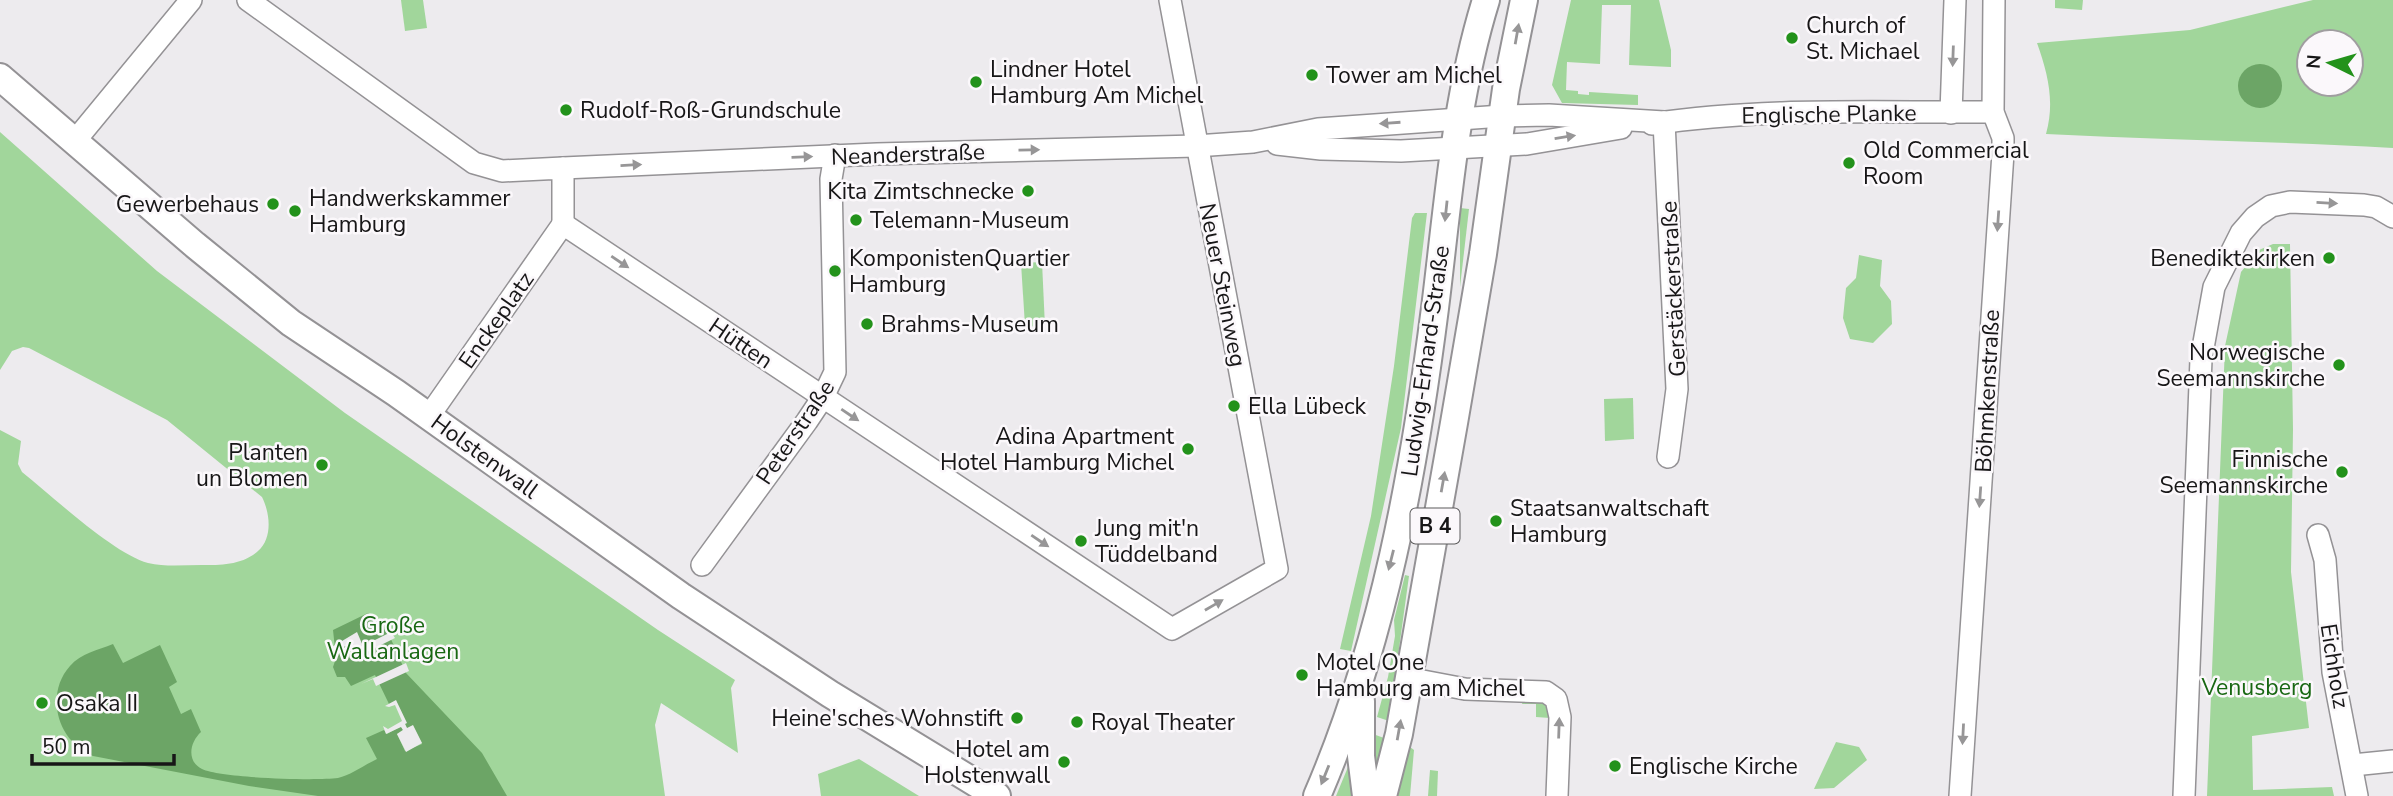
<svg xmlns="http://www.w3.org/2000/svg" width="2393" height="796" font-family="'Nunito Sans',sans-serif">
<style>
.green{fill:#a1d69b;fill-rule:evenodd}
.water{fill:#6ca566}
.pier{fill:#edebee}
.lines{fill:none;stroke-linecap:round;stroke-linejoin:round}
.minor-casing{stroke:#949295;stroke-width:24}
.major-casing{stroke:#949295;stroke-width:30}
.minor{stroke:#fff;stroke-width:21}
.major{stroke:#fff;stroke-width:26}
.oneway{fill:#979697}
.poi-dot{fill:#23921b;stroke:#fbf8fb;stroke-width:2.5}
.labels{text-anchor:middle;stroke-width:5;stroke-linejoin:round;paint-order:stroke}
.shield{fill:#fbf8fb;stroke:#5b5a5b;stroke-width:2}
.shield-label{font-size:21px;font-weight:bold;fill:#171617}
.poi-label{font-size:23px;fill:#171617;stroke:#fbf8fb;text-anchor:start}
.street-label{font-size:23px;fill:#171617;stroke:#fbf8fb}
.park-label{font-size:23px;fill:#186712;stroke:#fbf8fb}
</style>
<rect width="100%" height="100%" fill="#edebee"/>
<g class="green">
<path d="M401,0H423L427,28L405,31Z"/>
<path d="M1571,0H1659L1671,50V67L1629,65L1631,5H1602L1600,64L1567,62L1566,90L1578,91V94L1589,95V92L1638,95V105L1562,103L1552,85Z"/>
<path d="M2055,0H2083L2082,10L2055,8Z"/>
<path d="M2313,0H2393V148C2277,141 2162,140 2046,134C2055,102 2048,74 2037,43L2190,30ZM2309,42H2351V84H2309Z"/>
<path d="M0,132L157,271L345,413L658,630L735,680L731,688L738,753L661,703L655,725L665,796H0V430L21,441L18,464L22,472C52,496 114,554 148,563C165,567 184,565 202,565C221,565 242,565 258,551C273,538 270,513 262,497L167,420L29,348L23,347L12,351L0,370Z"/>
<path d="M1460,208L1469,209L1460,287Z"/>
<path d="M1415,213H1427L1401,428L1351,651L1340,649L1371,516L1394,366L1412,218Z"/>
<path d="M2273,244H2290L2293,429L2291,572L2309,728L2252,736L2253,790L2332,787L2334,796H2207L2225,346L2241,272L2259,250Z"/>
<path d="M1859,255L1882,260L1880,286L1891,301L1892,324L1873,343L1850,339L1843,318L1846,288L1856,278Z"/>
<path d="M1042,262L1045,327L1025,326L1021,263Z"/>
<path d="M1633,398L1634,439L1605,441L1604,399Z"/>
<path d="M1405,575L1409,576L1389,721L1377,717L1388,677L1395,636L1394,620Z"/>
<path d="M1523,701L1543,703L1549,710L1550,718L1536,717V704H1522Z"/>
<path d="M1373,734L1384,738L1374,781Z"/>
<path d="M1836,742L1859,747L1867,760L1834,788L1814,789Z"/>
<path d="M1410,747L1414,750L1410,796H1398Z"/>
<path d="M859,759L919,796H821L818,774Z"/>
<path d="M1356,766L1359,796H1336L1348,767Z"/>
<path d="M1430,770L1438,771L1437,796H1428Z"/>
</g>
<g class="water">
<circle cx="2260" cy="86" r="22"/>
<path d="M368,613L386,628L406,673L482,753L507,796H318L249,786L93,756C58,742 44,695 70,666C81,653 98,650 113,644L123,663L160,645L177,682L169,687L181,714L191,709L201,732C190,742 186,761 202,769C221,778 314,781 338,778C351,775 364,765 377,759L366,738L384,730L387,734L401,726L403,730L397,734L405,751L422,744L413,726L407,729L396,701L389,704L375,675L351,686L345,677H337L333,667L336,658L333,630Z"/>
</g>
<g class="pier">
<path d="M357,632L363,646L391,632L395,638L357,657L350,644L335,651L332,647Z"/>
<path d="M406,663L409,671L376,686L373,679L361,684Z"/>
<path d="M396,700L407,723L405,724L407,728L413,725L422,743L406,752L397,734L403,730L401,727L386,734L383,726L388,729L402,721L395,705L389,707L385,706Z"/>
</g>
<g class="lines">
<defs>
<g id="minor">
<path d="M248,0L474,163L502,171L563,168V224"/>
<path d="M1951,113L1955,0"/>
<path d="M1664,122L1677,389L1668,457"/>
<path d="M1652,124C1764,107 1880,113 1993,112"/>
<path d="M74,142L191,0"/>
<path d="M1277,144L1321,149L1401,151L1527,144L1621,128"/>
<path d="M563,168L877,154L1196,146L1253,142L1318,129L1502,116L1549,115L1664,122"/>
<path d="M563,224L1172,629L1277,569L1170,0"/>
<path d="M429,416L563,224"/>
<path d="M2318,535L2325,560L2333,672L2357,796"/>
<path d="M702,565L807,421L823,397L835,372L831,179L835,155"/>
<path d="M1407,678L1465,689L1546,692L1556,699L1560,717L1557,796"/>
<path d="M2353,765L2393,761"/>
<path d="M1960,796L2003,153V138L1993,112L1994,0"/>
<path d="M2184,796L2201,359L2214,287L2241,233L2255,217L2271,206L2290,202L2364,205L2376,207L2393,217"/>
</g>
<g id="major">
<path d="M0,77L195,245L291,323L396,393L681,596L830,694L997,796"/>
<path d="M1361,701V756L1366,796"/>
<path d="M1317,796C1383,643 1414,473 1435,308C1448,204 1455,100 1486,0"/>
<path d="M1383,796L1399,734L1454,423L1483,254L1506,89L1524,0"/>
</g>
</defs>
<use href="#minor" class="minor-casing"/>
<use href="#major" class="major-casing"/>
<use href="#minor" class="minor"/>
<use href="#major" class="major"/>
</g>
<defs><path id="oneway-solid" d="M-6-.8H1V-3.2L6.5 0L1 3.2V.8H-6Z" transform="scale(1.75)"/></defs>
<g class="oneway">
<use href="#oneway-solid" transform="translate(1517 34) rotate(-80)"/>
<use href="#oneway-solid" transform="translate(1953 56) rotate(92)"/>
<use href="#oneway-solid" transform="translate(1390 123) rotate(176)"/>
<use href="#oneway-solid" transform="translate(1565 137) rotate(-9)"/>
<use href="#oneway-solid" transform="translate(1029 150) rotate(-1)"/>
<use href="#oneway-solid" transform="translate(802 157) rotate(-2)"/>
<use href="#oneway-solid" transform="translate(631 165) rotate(-3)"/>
<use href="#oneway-solid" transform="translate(2327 203) rotate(3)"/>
<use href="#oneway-solid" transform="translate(1446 211) rotate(96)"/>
<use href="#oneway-solid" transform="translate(1998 221) rotate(94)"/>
<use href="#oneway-solid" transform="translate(620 262) rotate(34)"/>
<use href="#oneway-solid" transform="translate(850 415) rotate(34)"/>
<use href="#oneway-solid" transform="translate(1443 482) rotate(-80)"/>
<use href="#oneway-solid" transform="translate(1980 497) rotate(94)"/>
<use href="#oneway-solid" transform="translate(1040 541) rotate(34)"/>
<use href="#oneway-solid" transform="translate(1391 560) rotate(104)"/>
<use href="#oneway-solid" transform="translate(1214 605) rotate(-30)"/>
<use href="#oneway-solid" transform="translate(1559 728) rotate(-88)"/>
<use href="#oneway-solid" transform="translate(1399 730) rotate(-80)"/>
<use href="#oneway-solid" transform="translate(1963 734) rotate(93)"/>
<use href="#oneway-solid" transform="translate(1325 775) rotate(112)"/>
</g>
<g class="poi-dot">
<circle cx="1792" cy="38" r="7"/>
<circle cx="1312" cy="75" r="7"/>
<circle cx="976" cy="82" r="7"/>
<circle cx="566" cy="110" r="7"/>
<circle cx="1849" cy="163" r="7"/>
<circle cx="1028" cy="191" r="7"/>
<circle cx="273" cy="204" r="7"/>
<circle cx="295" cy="211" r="7"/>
<circle cx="856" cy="220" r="7"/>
<circle cx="2329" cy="258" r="7"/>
<circle cx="835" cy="271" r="7"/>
<circle cx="867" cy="324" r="7"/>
<circle cx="2339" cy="365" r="7"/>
<circle cx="1234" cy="406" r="7"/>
<circle cx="1188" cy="449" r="7"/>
<circle cx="322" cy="465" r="7"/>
<circle cx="2342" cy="472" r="7"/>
<circle cx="1496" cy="521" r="7"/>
<circle cx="1081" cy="541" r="7"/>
<circle cx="1302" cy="675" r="7"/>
<circle cx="42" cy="703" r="7"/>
<circle cx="1017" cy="718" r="7"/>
<circle cx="1077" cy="722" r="7"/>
<circle cx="1064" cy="762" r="7"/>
<circle cx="1615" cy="766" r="7"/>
</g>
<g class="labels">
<rect class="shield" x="1410.5" y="508.5" width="49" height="35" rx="5"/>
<g class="shield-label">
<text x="1435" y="533">B 4</text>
</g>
<g class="poi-label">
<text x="1806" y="33">Church of<tspan x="1806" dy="26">St. Michael</tspan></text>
<text x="990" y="77">Lindner Hotel<tspan x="990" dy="26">Hamburg Am Michel</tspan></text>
<text x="1326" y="83">Tower am Michel</text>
<text x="580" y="118">Rudolf-Roß-Grundschule</text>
<text x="1863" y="158">Old Commercial<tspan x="1863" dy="26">Room</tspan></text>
<text x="1014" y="199" text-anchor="end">Kita Zimtschnecke</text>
<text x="309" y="206">Handwerkskammer<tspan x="309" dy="26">Hamburg</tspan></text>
<text x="259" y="212" text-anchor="end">Gewerbehaus</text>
<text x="870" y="228">Telemann-Museum</text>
<text x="849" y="266">KomponistenQuartier<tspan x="849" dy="26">Hamburg</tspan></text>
<text x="2315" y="266" text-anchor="end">Benediktekirken</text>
<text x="881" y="332">Brahms-Museum</text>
<text x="2325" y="360" text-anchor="end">Norwegische<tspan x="2325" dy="26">Seemannskirche</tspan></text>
<text x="1248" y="414">Ella Lübeck</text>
<text x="1174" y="444" text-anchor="end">Adina Apartment<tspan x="1174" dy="26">Hotel Hamburg Michel</tspan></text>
<text x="308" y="460" text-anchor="end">Planten<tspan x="308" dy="26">un Blomen</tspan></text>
<text x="2328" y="467" text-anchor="end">Finnische<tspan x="2328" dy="26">Seemannskirche</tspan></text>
<text x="1510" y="516">Staatsanwaltschaft<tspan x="1510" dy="26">Hamburg</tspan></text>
<text x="1095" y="536">Jung mit'n<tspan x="1095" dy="26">Tüddelband</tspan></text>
<text x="1316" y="670">Motel One<tspan x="1316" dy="26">Hamburg am Michel</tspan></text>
<text x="56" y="711">Osaka II</text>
<text x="1003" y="726" text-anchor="end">Heine'sches Wohnstift</text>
<text x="1091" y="730">Royal Theater</text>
<text x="1050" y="757" text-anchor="end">Hotel am<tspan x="1050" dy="26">Holstenwall</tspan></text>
<text x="1629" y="774">Englische Kirche</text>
</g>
<g class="street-label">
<text transform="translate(1829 114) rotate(-1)" y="8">Englische Planke</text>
<text transform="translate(908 154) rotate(-2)" y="8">Neanderstraße</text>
<text transform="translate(1223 285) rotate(79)" y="8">Neuer Steinweg</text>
<text transform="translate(1673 289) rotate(-93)" y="8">Gerstäckerstraße</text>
<text transform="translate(496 320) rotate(-55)" y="8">Enckeplatz</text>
<text transform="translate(741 343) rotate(34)" y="8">Hütten</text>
<text transform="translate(1425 361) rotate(-82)" y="8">Ludwig-Erhard-Straße</text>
<text transform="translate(1987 391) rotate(-87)" y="8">Böhmkenstraße</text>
<text transform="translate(795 432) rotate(-56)" y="8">Peterstraße</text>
<text transform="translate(485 456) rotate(36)" y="8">Holstenwall</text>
<text transform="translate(2335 666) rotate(81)" y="8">Eichholz</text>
</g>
<g class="park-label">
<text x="393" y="633">Große<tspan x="393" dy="26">Wallanlagen</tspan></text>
<text x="2257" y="695">Venusberg</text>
</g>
</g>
<g transform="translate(2330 63) rotate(275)"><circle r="33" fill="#fbf8fb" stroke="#a09ea0" stroke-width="2"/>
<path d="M0-5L12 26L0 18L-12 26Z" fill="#23921b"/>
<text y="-10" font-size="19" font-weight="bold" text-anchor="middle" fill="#171617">N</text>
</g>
<path d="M32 754v10h142v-10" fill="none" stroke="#171617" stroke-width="3.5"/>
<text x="42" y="754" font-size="21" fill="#171617" stroke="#fbf8fb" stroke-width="5" paint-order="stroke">50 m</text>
</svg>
